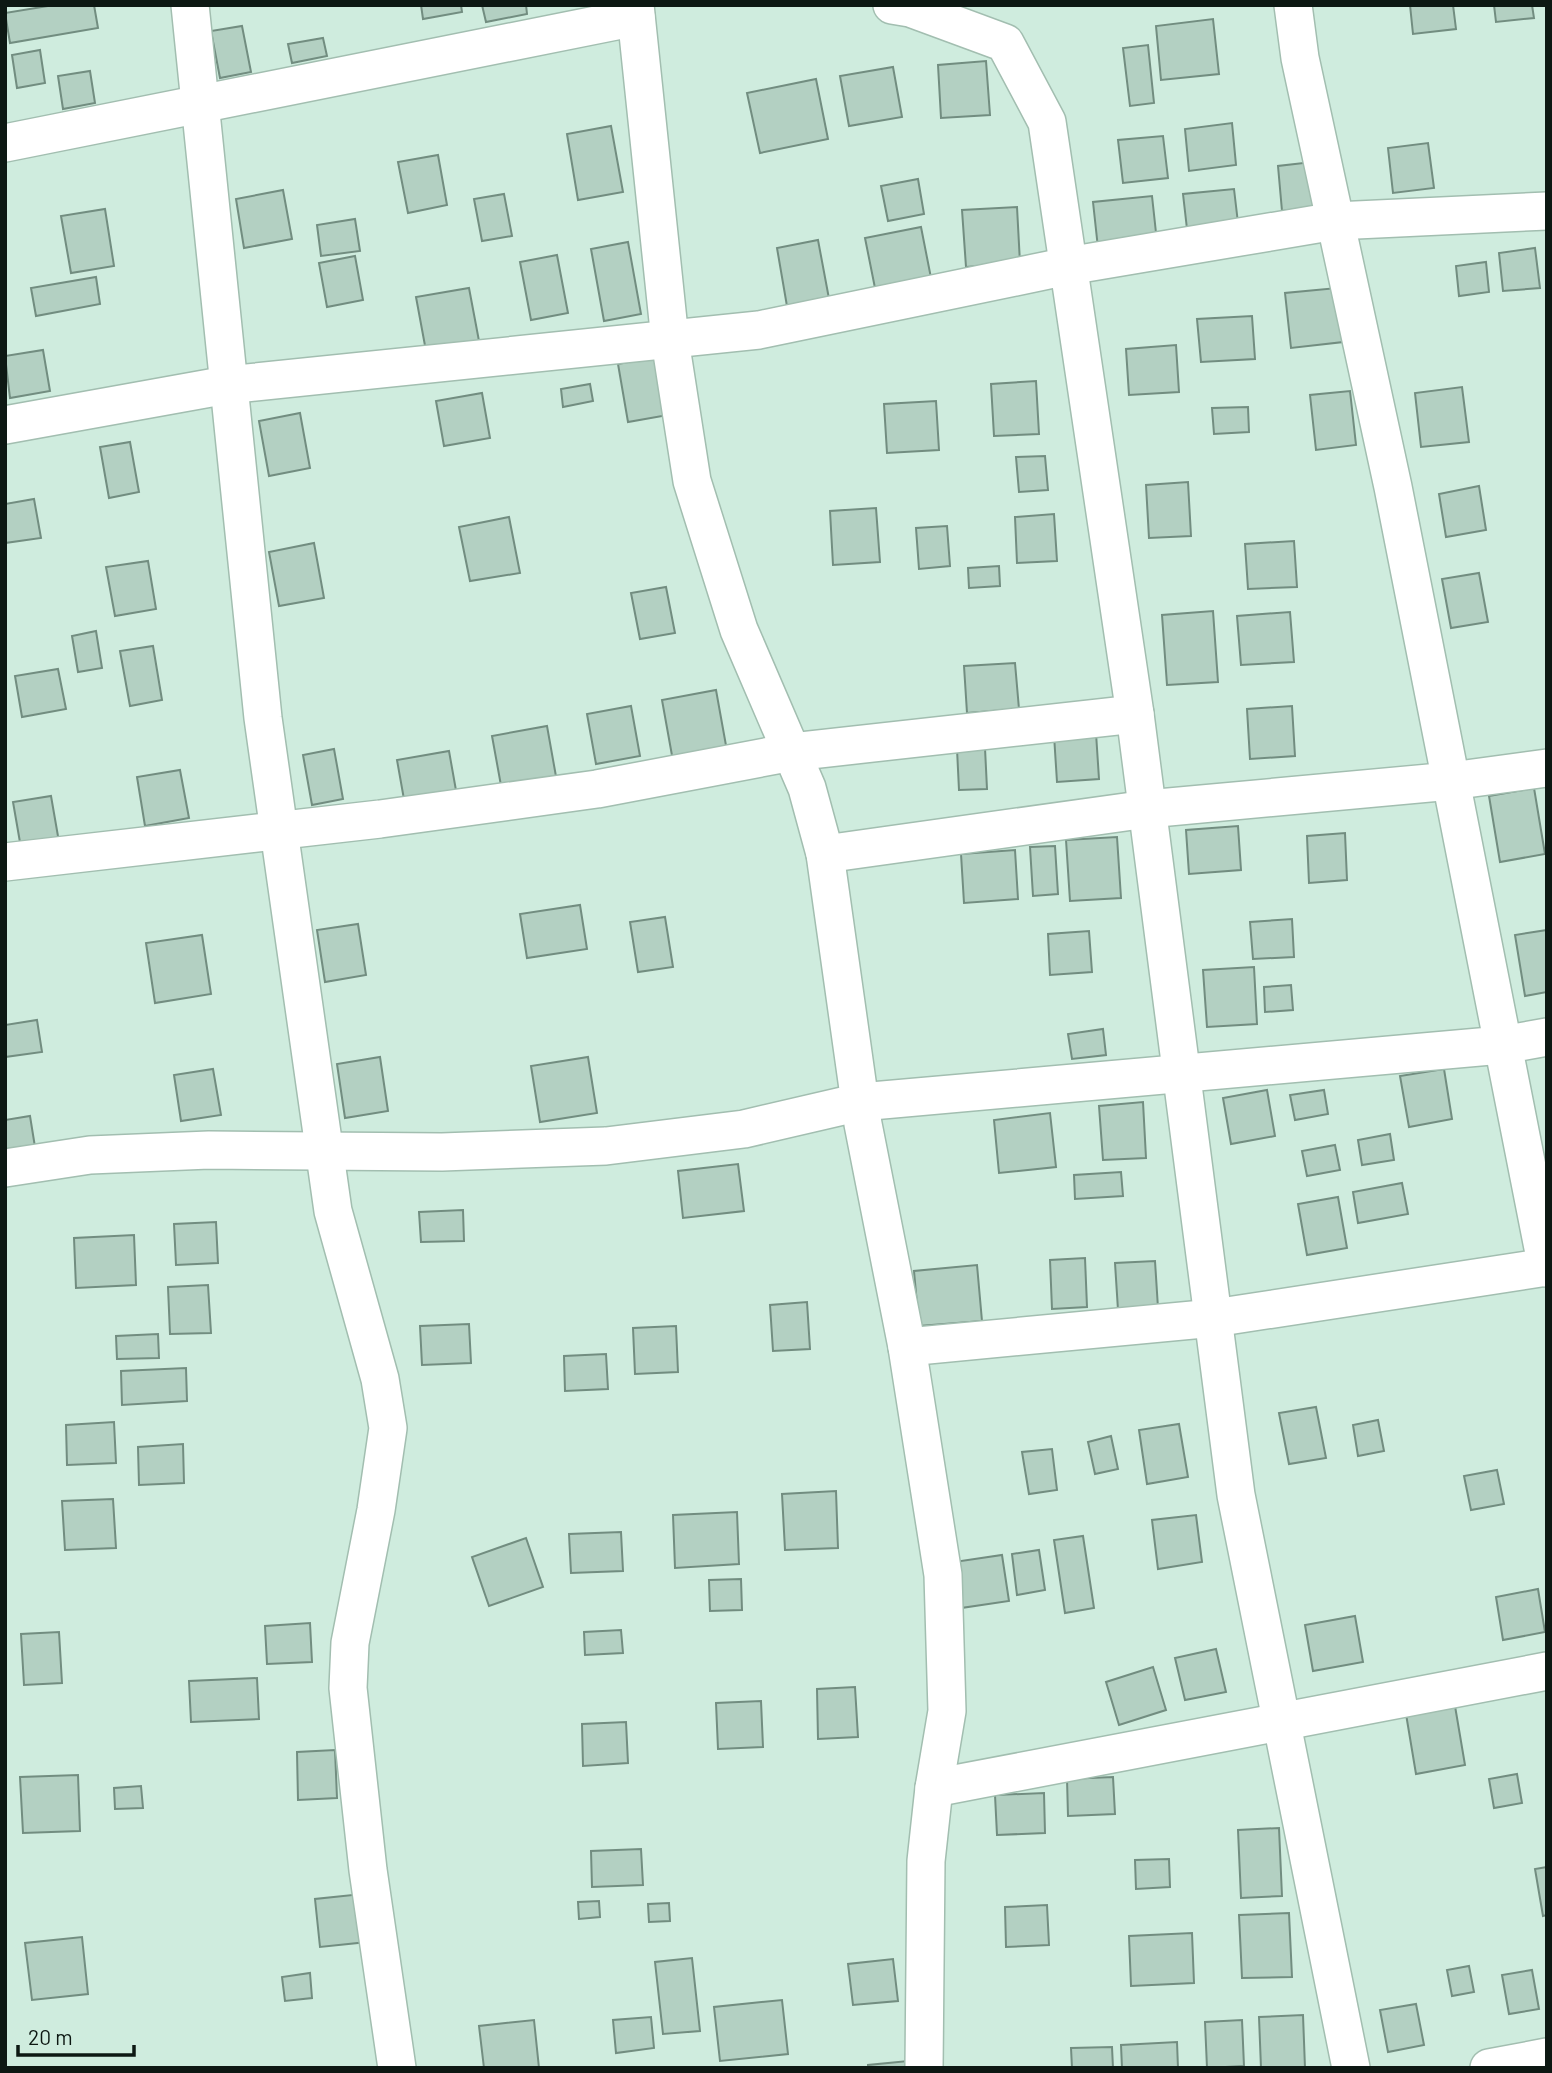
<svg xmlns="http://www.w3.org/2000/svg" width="1552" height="2073" font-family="Barlow,sans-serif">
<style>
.building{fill:#b3d0c2;stroke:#728d80;stroke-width:2}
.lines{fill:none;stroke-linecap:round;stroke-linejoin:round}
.street-casing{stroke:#a2beb0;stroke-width:40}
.street{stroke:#fff;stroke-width:37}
</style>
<rect width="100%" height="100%" fill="#cfecde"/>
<g class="building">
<path d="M54,5H94L98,28L10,43L5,13Z"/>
<path d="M421,5H461L462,12L423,19Z"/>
<path d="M482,5H526L527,14L486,22Z"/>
<path d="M1410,5H1453L1456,29L1413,34Z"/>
<path d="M1494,5H1532L1534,18L1496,22Z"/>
<path d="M1213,19L1219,74L1161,80L1156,26Z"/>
<path d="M242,26L251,72L220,78L211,31Z"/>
<path d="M323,38L327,56L292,63L288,44Z"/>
<path d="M1148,45L1154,103L1130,106L1123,48Z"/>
<path d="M40,50L45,83L17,88L12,55Z"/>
<path d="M986,61L990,115L941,118L938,65Z"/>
<path d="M893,67L902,117L849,126L840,76Z"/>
<path d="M90,71L95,103L63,109L58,76Z"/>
<path d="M816,79L828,139L760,153L747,93Z"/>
<path d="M1232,123L1236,165L1189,171L1185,129Z"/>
<path d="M611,126L623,192L578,200L567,134Z"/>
<path d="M1163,136L1168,178L1123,183L1118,140Z"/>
<path d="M1428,143L1434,188L1393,193L1388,148Z"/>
<path d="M438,155L447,205L408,213L398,162Z"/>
<path d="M1312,162L1317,207L1282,211L1278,166Z"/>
<path d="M918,179L924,214L888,221L881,186Z"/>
<path d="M1234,189L1238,223L1187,229L1183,194Z"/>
<path d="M283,190L292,239L244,248L236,199Z"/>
<path d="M504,194L512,236L482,241L474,199Z"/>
<path d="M1152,196L1157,242L1098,248L1093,202Z"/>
<path d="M1017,207L1020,263L966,267L962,210Z"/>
<path d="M105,209L114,266L71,273L61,216Z"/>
<path d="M355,219L360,251L321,256L317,225Z"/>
<path d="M921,227L932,283L876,293L865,238Z"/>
<path d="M818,240L830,304L788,312L777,248Z"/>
<path d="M628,242L641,314L604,321L591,249Z"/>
<path d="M1535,248L1540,288L1503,291L1499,253Z"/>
<path d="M557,255L568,313L531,320L520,262Z"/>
<path d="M355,256L363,300L327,307L319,263Z"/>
<path d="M1486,262L1489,292L1459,296L1456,266Z"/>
<path d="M96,277L100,304L36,316L31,288Z"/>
<path d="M469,288L479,341L426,351L416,297Z"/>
<path d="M1337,288L1343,342L1291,348L1285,293Z"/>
<path d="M1252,316L1255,359L1201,362L1197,319Z"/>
<path d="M1176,345L1179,392L1129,395L1126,349Z"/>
<path d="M43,350L50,391L10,398L5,356Z"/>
<path d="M658,356L668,415L628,422L618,364Z"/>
<path d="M1036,381L1039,434L994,436L991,384Z"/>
<path d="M590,384L593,401L563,407L561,389Z"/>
<path d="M1462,387L1469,442L1421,447L1415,393Z"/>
<path d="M1350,391L1356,445L1316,450L1310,395Z"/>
<path d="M482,393L490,438L444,446L436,401Z"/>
<path d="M936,401L939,450L887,453L884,404Z"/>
<path d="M1248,407L1249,432L1214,434L1212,408Z"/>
<path d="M300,413L310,468L269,476L259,421Z"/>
<path d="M130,442L139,492L109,498L100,447Z"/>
<path d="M1045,456L1048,490L1019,492L1016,457Z"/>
<path d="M1188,482L1191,536L1149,538L1146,485Z"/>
<path d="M1479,486L1486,530L1446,537L1439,494Z"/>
<path d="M34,499L41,538L5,543V504Z"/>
<path d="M876,508L880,562L833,565L830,511Z"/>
<path d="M1054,514L1057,561L1017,563L1015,517Z"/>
<path d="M509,517L520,573L470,581L459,527Z"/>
<path d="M947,526L950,566L919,569L916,528Z"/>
<path d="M1294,541L1297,587L1248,589L1245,544Z"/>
<path d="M314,543L324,598L279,606L269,552Z"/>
<path d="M148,561L156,609L115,616L106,567Z"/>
<path d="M999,566L1000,586L969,588L968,568Z"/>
<path d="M1479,573L1488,622L1451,628L1442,579Z"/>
<path d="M666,587L675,633L640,639L631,593Z"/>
<path d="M1213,611L1218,682L1167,685L1162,615Z"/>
<path d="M1290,612L1294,662L1241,665L1237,616Z"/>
<path d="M96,631L102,668L78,672L72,636Z"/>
<path d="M153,646L162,700L130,706L120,651Z"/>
<path d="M1015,663L1019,709L967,713L964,666Z"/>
<path d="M58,669L66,709L22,717L15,676Z"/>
<path d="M716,690L727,751L673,761L662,700Z"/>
<path d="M631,706L640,756L596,764L587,714Z"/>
<path d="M1292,706L1295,756L1250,759L1247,709Z"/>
<path d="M547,726L557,782L502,791L492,736Z"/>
<path d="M1096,733L1099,779L1057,782L1054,735Z"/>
<path d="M985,748L987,789L959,790L957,749Z"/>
<path d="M334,749L343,799L312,805L303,755Z"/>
<path d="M449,751L457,796L405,805L397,760Z"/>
<path d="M180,770L189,818L145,826L137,777Z"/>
<path d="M1534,788L1545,854L1500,862L1489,796Z"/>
<path d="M51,796L59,842L21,848L13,802Z"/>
<path d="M1238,826L1241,870L1189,874L1186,830Z"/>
<path d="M1345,833L1347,880L1309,883L1307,836Z"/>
<path d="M1117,837L1121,898L1070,901L1066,840Z"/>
<path d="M1055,846L1058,894L1033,896L1030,847Z"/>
<path d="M1015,850L1018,899L964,903L961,854Z"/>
<path d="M580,905L587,949L527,958L520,914Z"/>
<path d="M665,917L673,967L638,972L630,922Z"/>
<path d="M1292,919L1294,957L1253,959L1250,922Z"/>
<path d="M358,924L366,975L325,982L317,930Z"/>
<path d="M1547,930V992L1525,996L1515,935Z"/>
<path d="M1089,931L1092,972L1050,975L1048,934Z"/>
<path d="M202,935L211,994L155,1003L146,943Z"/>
<path d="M1254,967L1257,1024L1207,1027L1203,970Z"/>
<path d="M1291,985L1293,1010L1265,1012L1264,987Z"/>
<path d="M37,1020L42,1052L5,1057V1025Z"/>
<path d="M1103,1029L1106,1055L1072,1059L1068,1034Z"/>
<path d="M380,1057L388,1111L345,1118L337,1064Z"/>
<path d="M588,1057L597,1113L540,1122L531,1066Z"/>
<path d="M213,1069L221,1115L181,1121L174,1075Z"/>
<path d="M1444,1069L1452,1119L1409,1127L1400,1076Z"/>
<path d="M1267,1090L1275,1136L1231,1144L1223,1098Z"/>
<path d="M1324,1090L1328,1114L1295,1120L1290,1095Z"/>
<path d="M1143,1102L1146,1158L1103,1160L1099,1106Z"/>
<path d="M1050,1113L1056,1167L999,1173L994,1120Z"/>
<path d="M30,1116L35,1147L5,1152V1120Z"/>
<path d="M1390,1134L1394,1160L1362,1165L1358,1140Z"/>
<path d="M1335,1145L1340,1170L1307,1176L1302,1151Z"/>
<path d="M738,1164L744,1211L683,1218L678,1171Z"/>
<path d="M1121,1172L1123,1196L1075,1199L1074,1175Z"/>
<path d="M1402,1183L1408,1214L1358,1223L1353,1192Z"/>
<path d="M1338,1197L1347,1248L1307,1255L1298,1204Z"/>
<path d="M463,1210L464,1241L421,1242L419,1212Z"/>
<path d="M216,1222L218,1263L176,1265L174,1224Z"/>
<path d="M134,1235L136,1285L76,1288L74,1238Z"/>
<path d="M1085,1258L1087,1307L1052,1309L1050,1260Z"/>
<path d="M1155,1261L1158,1308L1118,1310L1115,1263Z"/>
<path d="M977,1265L982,1321L919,1326L914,1271Z"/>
<path d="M208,1285L211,1333L170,1334L168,1287Z"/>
<path d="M807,1302L810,1349L773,1351L770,1305Z"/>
<path d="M469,1324L471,1363L422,1365L420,1326Z"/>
<path d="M676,1326L678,1372L635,1374L633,1328Z"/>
<path d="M158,1334L159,1358L117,1359L116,1336Z"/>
<path d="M606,1354L608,1389L565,1391L564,1356Z"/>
<path d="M186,1368L187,1401L122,1405L121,1371Z"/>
<path d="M1316,1407L1326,1458L1289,1464L1279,1413Z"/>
<path d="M1378,1420L1384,1451L1358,1456L1353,1425Z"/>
<path d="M114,1422L116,1463L67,1465L66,1425Z"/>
<path d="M1179,1424L1188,1477L1147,1484L1139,1430Z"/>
<path d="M1111,1436L1118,1469L1095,1474L1088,1442Z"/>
<path d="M183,1444L184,1483L139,1485L138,1447Z"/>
<path d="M1052,1449L1057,1490L1029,1494L1022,1452Z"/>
<path d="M1497,1470L1504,1504L1471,1510L1464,1476Z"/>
<path d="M836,1491L838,1548L785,1550L782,1494Z"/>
<path d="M113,1499L116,1548L65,1550L62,1501Z"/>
<path d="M737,1512L739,1564L675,1568L673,1515Z"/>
<path d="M1196,1515L1202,1562L1158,1569L1152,1520Z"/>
<path d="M621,1532L623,1571L571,1573L569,1534Z"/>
<path d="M1083,1536L1094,1608L1065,1613L1054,1540Z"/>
<path d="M526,1538L543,1587L489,1606L472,1557Z"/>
<path d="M1039,1550L1045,1590L1017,1595L1012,1554Z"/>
<path d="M1002,1555L1009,1601L961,1608L954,1562Z"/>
<path d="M741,1579L742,1610L710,1611L709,1580Z"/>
<path d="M1538,1589L1545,1632L1503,1640L1496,1597Z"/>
<path d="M1355,1616L1363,1662L1313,1671L1305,1625Z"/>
<path d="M310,1623L312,1662L267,1664L265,1626Z"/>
<path d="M621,1630L623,1653L585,1655L584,1632Z"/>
<path d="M59,1632L62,1683L24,1685L21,1634Z"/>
<path d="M1216,1649L1226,1692L1185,1700L1175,1658Z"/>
<path d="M1153,1667L1166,1710L1119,1725L1106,1682Z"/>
<path d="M257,1678L259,1719L191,1722L189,1681Z"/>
<path d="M855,1687L858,1737L818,1739L817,1689Z"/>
<path d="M761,1701L763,1747L718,1749L716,1703Z"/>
<path d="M1455,1706L1465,1765L1416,1774L1406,1714Z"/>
<path d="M626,1722L628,1763L583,1766L582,1724Z"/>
<path d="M335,1750L337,1798L298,1800L297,1752Z"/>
<path d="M1517,1774L1522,1803L1494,1808L1489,1779Z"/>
<path d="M78,1775L80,1831L23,1833L20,1777Z"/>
<path d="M1113,1777L1115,1814L1068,1816L1067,1779Z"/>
<path d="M141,1786L143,1808L115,1809L114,1788Z"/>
<path d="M1044,1793L1045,1833L997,1835L995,1795Z"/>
<path d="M1279,1828L1282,1896L1241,1898L1238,1830Z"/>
<path d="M641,1849L643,1885L592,1887L591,1851Z"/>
<path d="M1169,1859L1170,1887L1136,1889L1135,1860Z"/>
<path d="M1547,1867V1915L1543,1916L1535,1869Z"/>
<path d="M362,1894L367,1942L320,1947L315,1899Z"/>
<path d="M599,1901L600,1917L579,1919L578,1902Z"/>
<path d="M669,1903L670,1921L649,1922L648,1904Z"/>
<path d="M1047,1905L1049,1945L1006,1947L1005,1907Z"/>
<path d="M1289,1913L1292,1977L1242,1978L1239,1915Z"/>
<path d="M1192,1933L1194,1983L1131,1986L1129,1936Z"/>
<path d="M82,1937L88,1994L32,2000L25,1943Z"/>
<path d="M692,1958L700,2031L663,2034L655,1962Z"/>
<path d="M893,1959L898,2001L853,2005L848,1964Z"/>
<path d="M1469,1966L1474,1992L1452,1996L1447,1970Z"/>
<path d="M1532,1970L1539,2009L1509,2014L1502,1975Z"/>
<path d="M310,1973L312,1998L285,2001L282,1977Z"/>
<path d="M782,2000L788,2054L720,2061L714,2007Z"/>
<path d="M1416,2004L1424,2045L1388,2052L1380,2010Z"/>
<path d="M1303,2015L1305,2068H1261L1259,2017Z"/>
<path d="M651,2017L654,2048L616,2053L613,2020Z"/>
<path d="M534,2020L539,2068H484L479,2026Z"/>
<path d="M1242,2020L1244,2066L1207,2068L1205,2022Z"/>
<path d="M1177,2042L1178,2068H1122L1121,2045Z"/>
<path d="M1112,2047L1113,2068H1072L1071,2048Z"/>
<path d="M908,2061L909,2068H868V2065Z"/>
</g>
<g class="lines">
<defs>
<g id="street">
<path d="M190,5L263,718L333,1211L380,1379L388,1428L376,1510L350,1643L348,1688L368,1870L397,2068"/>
<path d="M635,5L670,340L692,481L739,630L807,788L825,854L863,1124L907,1347L943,1575L947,1711L934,1788L926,1861L924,2068"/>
<path d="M892,5L910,8L1005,43L1047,122L1135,714L1236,1495L1351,2068"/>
<path d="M1293,5L1300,58L1393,487L1547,1268"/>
<path d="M5,143L636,17"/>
<path d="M5,425L227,385L759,330L1068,266L1335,221L1547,211"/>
<path d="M825,854L1147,809L1451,781L1547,768"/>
<path d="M5,862L380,819L597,789L792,752L1135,714"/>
<path d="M5,1168L90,1155L209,1150L442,1152L606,1146L744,1129L860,1102L1502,1045L1547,1037"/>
<path d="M907,1347L1214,1318L1547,1267"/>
<path d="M934,1788L1547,1671"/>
<path d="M1489,2068L1547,2057"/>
</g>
</defs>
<use href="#street" class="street-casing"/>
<use href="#street" class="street"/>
</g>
<rect width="1552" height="2073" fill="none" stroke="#0d1813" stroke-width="14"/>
<path d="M18 2045v10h116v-10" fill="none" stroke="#0d1813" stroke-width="3.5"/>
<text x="28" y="2045" font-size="21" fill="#0d1813" stroke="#cfecde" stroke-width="5" paint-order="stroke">20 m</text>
</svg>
